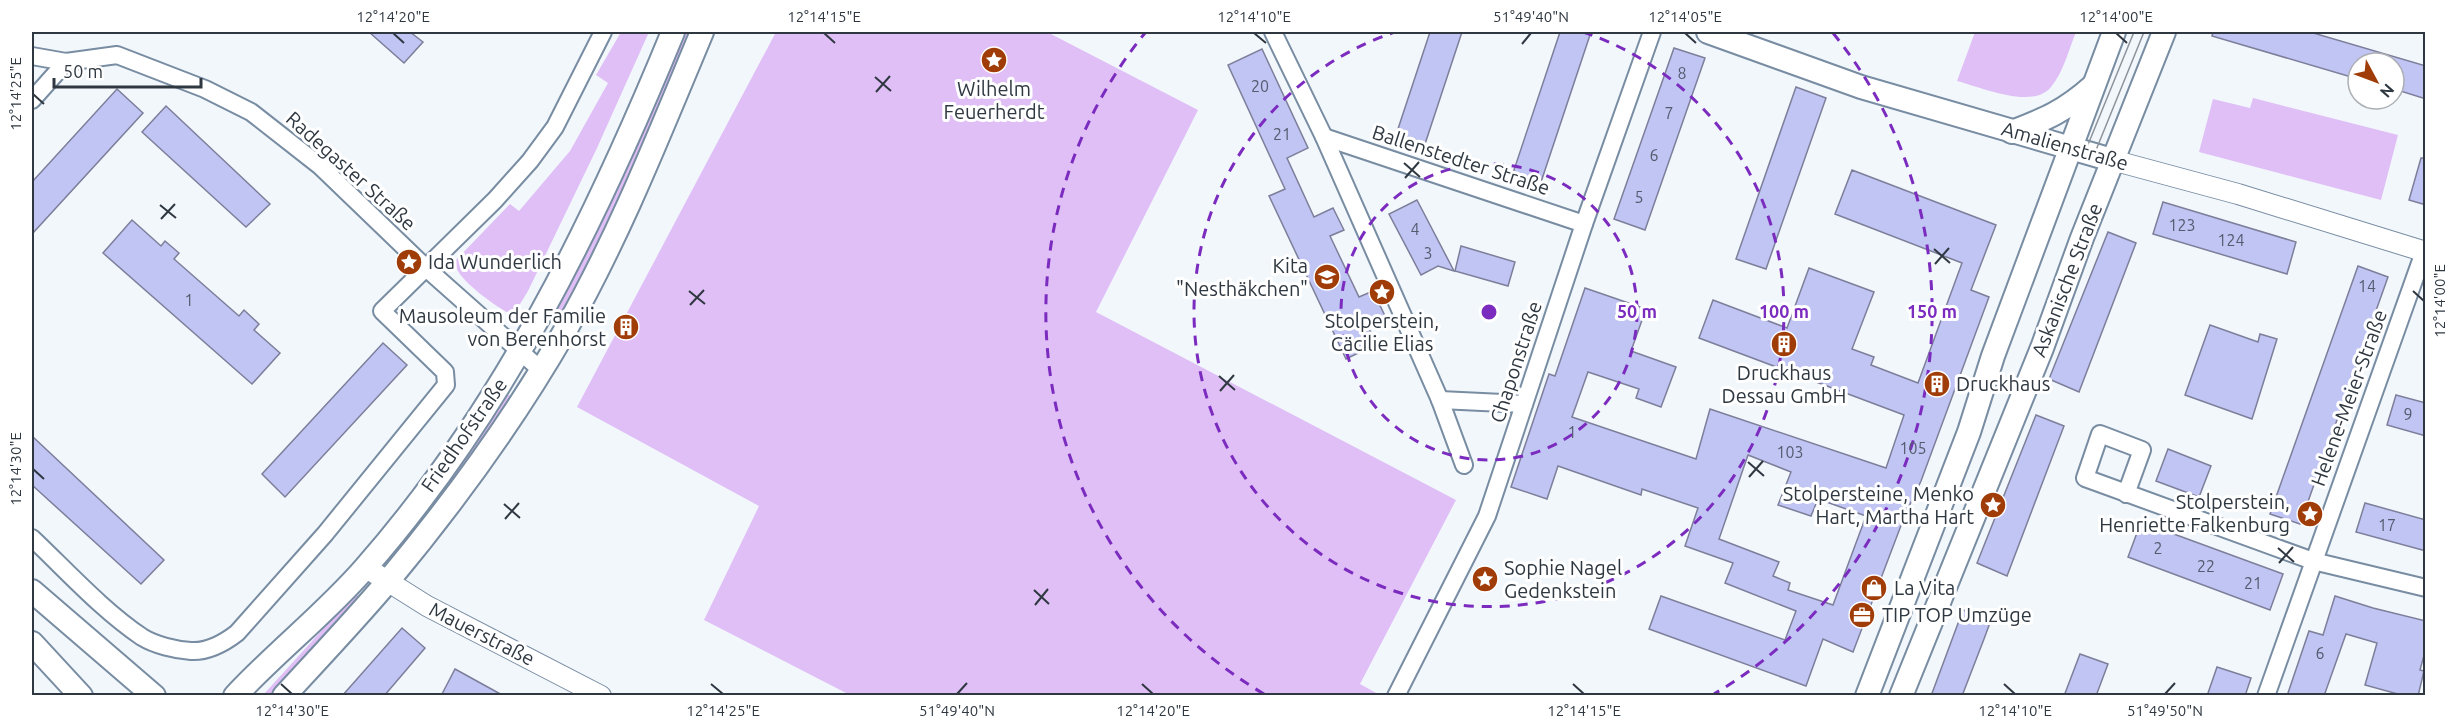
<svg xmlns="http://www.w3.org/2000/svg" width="2457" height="727" font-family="Ubuntu,sans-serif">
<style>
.green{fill:#dfbff6}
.building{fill:#c1c5f4;stroke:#7d7f9a;stroke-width:1.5;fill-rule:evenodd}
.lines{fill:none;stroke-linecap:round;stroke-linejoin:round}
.minor-casing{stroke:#788ca2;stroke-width:20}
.tertiary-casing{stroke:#788ca2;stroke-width:22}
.secondary-casing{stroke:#788ca2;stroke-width:26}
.minor{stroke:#fff;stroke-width:16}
.tertiary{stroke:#fff;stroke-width:20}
.secondary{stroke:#fff;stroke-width:22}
.tram{stroke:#8c939a;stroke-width:1.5}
.ticks{fill:none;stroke:#2f3841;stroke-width:2}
.ring{fill:none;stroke:#7b2cbf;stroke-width:3;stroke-dasharray:10 8}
.labels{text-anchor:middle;stroke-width:6;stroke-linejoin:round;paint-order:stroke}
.number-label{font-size:16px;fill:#545b6e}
.poi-label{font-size:20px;fill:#2f3841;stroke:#fff;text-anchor:start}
.street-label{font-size:20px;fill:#2f3841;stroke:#fff}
.centre{fill:#7b2cbf;stroke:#fff;stroke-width:3}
.ring-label{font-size:18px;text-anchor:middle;font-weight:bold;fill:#7b2cbf;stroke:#fff;stroke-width:6;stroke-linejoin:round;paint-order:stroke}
.neatline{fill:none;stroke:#2f3841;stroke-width:2}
.ticks-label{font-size:15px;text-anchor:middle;fill:#2f3841}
</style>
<rect width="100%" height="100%" fill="#f2f7fc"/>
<g class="green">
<path d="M621,32H649L597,148L528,291L517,309L509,313C496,307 462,282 457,269C456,266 456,263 456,260L510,204L519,211L570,151L608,83L596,75Z"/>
<path d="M684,32H692C651,128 611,224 561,316L554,313L610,204Z"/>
<path d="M776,32H1047L1198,110L1096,312L1456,500L1360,684L1378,694L1377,695H850L704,620L759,506L577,407Z"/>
<path d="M1975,32H2076C2069,49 2063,73 2051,87C2033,110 1980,87 1957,81Z"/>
<path d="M2253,98L2398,135L2381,200L2199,152L2213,99L2250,108Z"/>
<path d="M508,395L511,396V399L424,521L420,518L474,446Z"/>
<path d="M357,595L359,597L327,636L270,695H266L264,694L353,596Z"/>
</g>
<g class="building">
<path d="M369,32H410L423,42L404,63Z"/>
<path d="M1430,32H1462L1422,153L1393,144Z"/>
<path d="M1560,32H1591L1539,188L1511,179Z"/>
<path d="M2213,32H2310L2426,66V99L2394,89V63H2358V79L2212,36Z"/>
<path d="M1674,48L1705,58L1645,230L1614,219Z"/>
<path d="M1262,49L1308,148L1287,158L1314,217L1333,208L1344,230L1330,236L1359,297L1373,291L1386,318L1368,327L1377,344L1346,359L1269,196L1285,189L1228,65Z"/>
<path d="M1796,87L1826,98L1766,269L1736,259Z"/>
<path d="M117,89L143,113L32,234V182Z"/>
<path d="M166,106L270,204L246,227L142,132Z"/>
<path d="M2421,158H2426V205L2409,200Z"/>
<path d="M1852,170L1996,225L1971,290L1989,297L1921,481L1905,515L1853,652L1823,639L1806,686L1649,629L1661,596L1785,640L1796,611L1725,583L1733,563L1685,546L1698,508L1642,489L1641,495L1558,466L1547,499L1511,487L1549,374L1555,376L1585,288L1646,309L1631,351L1676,367L1661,407L1636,398L1639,389L1588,372L1572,417L1696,459L1710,409L1886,468L1904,415L1699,338L1713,300L1787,328L1809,268L1874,292L1852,349L1874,357L1871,365L1918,383L1962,263L1835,214ZM1748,455L1791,472L1778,505L1811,516L1818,499L1866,516L1833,605L1788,590L1790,583L1773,576L1779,562L1719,539Z"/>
<path d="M1417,200L1454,271L1438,266L1421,275L1389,214Z"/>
<path d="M2163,202L2296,242L2287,274L2153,234Z"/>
<path d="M132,220L161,246L165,241L179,253L174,259L239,316L244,310L259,324L254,330L280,353L252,384L103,253Z"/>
<path d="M2108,232L2136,243L2079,392L2049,379Z"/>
<path d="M1461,246L1515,262L1508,286L1455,271Z"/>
<path d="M2358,266L2388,277L2300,524L2270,514Z"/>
<path d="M2210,325L2258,342L2260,334L2277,339L2252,419L2185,395Z"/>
<path d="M383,343L407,365L285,497L262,474Z"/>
<path d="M2396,395L2426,403V436L2387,425Z"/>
<path d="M2036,415L2064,426L2007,576L1977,563Z"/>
<path d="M32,436L164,560L141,584L32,485Z"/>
<path d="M2168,449L2211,466L2199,497L2156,481Z"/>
<path d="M2365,503L2426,520V551L2356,532Z"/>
<path d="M2141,522L2283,574L2270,610L2128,557Z"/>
<path d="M2335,596L2373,608L2426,621V648L2420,670L2424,671L2418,696H2405L2365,685L2377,643L2346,634L2324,696H2287L2309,631L2323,635Z"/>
<path d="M1963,610L1991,620L1984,639L1962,696H1931Z"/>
<path d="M402,628L425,648L384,696H342Z"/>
<path d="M2080,654L2108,664L2096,696H2064Z"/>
<path d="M2217,667L2251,678L2245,696H2207Z"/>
<path d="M455,669L504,696H441Z"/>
</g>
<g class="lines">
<defs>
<g id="minor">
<path d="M1273,32L1324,137L1440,400L1464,465"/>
<path d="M32,56L66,62L117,55L205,89L251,112L320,166L426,268L541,370"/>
<path d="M32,100L66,62"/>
<path d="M1324,137L1584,224"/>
<path d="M1440,400L1524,404"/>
<path d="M2126,494L2142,450L2100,434L2085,478L2313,561L2426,588"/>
<path d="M32,538C67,571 102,610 142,637C155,645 175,650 191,651C208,652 224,643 237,633L325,534L446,385L445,372L382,311L495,200L530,161L555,127L603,32"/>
<path d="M1396,696L1487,516L1584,224L1652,32"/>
<path d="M2266,696L2424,252"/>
</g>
<g id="tertiary">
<path d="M2112,160L2238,194L2426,252"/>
<path d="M365,567L427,606L601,696"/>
</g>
<g id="secondary">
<path d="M1708,32L1861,87L2112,160"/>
<path d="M2012,132C2046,119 2065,111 2093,86"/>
<path d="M32,591L154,696"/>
<path d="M32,643L81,696"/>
<path d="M235,696C277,651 325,614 365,568C503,411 594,224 673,32"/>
<path d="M284,696C319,658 355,620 388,581C454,502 515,418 566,329C620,234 660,132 702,32"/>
<path d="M1867,696L1969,432L1993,356L2114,32"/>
<path d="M1901,696L2042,348L2082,238L2164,32"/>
</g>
</defs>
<use href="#minor" class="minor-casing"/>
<use href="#tertiary" class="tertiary-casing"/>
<use href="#secondary" class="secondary-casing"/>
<use href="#minor" class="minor"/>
<use href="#tertiary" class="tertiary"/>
<use href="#secondary" class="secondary"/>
<g class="tram">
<path d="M2085,152L2134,32"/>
<path d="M2094,155L2144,32"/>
</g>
</g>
<path class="ticks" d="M393,33L404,43M824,33L835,43M1254,33L1266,43M1685,33L1696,43M2116,33L2127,43M1522,44L1531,33M875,77L891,91M876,92L890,76M33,94L44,104M1404,163L1420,177M1405,178L1419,162M160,205L176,218M161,219L175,204M1934,249L1950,263M1935,264L1949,248M689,291L705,304M2413,291L2424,301M690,305L704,290M1219,376L1235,390M1220,391L1234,375M1748,462L1764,476M33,469L44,479M1749,477L1763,461M504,504L520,518M505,519L519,503M2278,548L2294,562M2279,563L2293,547M1034,590L1049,604M1035,605L1048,589M281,684L292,694M711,684L723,694M1142,684L1153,694M1573,684L1584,694M2004,684L2015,694M957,694L967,683M2165,694L2175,683"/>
<g class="ring">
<circle cx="1489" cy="312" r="148"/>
<path d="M1583 32A295 295 0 1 1 1395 32"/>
<path d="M1264 694A443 443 0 0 1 1145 33M1833 33A443 443 0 0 1 1714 694"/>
</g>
<defs>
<symbol id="sight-disc" viewBox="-11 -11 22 22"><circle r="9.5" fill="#a03c07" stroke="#fff"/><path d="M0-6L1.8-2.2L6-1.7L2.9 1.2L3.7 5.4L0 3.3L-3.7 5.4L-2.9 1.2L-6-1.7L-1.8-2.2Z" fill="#fff"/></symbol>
<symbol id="school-disc" viewBox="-11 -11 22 22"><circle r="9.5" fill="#a03c07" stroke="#fff"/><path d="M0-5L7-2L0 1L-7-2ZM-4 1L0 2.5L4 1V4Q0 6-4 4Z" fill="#fff"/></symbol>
<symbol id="building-disc" viewBox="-11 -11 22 22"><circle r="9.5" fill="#a03c07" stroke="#fff"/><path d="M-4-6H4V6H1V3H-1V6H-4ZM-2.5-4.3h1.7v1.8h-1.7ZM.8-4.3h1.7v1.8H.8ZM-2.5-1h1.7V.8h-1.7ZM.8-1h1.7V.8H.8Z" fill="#fff"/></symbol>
<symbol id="shop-disc" viewBox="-11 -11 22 22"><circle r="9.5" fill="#a03c07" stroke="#fff"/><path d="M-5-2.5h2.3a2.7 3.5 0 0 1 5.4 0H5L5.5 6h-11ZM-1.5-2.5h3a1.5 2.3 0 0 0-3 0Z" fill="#fff"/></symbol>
<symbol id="office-disc" viewBox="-11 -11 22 22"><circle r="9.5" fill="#a03c07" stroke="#fff"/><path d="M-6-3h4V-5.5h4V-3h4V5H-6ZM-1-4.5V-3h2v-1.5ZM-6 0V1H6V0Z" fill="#fff"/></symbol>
</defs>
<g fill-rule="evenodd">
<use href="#sight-disc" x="979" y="45" width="30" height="30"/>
<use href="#sight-disc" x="394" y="247" width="30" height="30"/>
<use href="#school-disc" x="1312" y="262" width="30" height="30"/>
<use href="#sight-disc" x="1367" y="277" width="30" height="30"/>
<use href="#building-disc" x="611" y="312" width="30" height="30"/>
<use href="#building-disc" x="1769" y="329" width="30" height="30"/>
<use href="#building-disc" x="1922" y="369" width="30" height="30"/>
<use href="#sight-disc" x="1978" y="490" width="30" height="30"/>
<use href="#sight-disc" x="2295" y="499" width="30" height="30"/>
<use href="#sight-disc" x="1470" y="564" width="30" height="30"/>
<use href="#shop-disc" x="1859" y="573" width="30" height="30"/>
<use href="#office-disc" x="1847" y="600" width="30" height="30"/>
</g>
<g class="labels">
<g class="number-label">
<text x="1682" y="79">8</text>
<text x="1260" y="92">20</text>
<text x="1669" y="119">7</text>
<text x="1282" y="140">21</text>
<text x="1654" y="161">6</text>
<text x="1639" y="203">5</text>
<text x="2182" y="231">123</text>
<text x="1415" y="235">4</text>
<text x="2231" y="246">124</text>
<text x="1428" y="259">3</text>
<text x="2367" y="292">14</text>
<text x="189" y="306">1</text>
<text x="2408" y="420">9</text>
<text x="1572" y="438">1</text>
<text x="1913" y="454">105</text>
<text x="1790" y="458">103</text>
<text x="2387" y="531">17</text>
<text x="2158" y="554">2</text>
<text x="2206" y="572">22</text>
<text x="2253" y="589">21</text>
<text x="2320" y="659">6</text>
</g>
<g class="poi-label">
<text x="994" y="96" text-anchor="middle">Wilhelm<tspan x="994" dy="23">Feuerherdt</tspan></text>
<text x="428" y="269">Ida Wunderlich</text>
<text x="1308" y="273" text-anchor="end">Kita<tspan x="1308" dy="23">"Nesthäkchen"</tspan></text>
<text x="606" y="323" text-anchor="end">Mausoleum der Familie<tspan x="606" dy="23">von Berenhorst</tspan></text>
<text x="1382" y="328" text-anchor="middle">Stolperstein,<tspan x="1382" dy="23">Cäcilie Elias</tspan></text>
<text x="1784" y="380" text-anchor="middle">Druckhaus<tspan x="1784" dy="23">Dessau GmbH</tspan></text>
<text x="1956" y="391">Druckhaus</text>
<text x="1974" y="501" text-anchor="end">Stolpersteine, Menko<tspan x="1974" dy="23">Hart, Martha Hart</tspan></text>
<text x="2290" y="509" text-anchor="end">Stolperstein,<tspan x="2290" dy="23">Henriette Falkenburg</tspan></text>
<text x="1504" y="575">Sophie Nagel<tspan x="1504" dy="23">Gedenkstein</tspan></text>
<text x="1894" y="595">La Vita</text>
<text x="1882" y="622">TIP TOP Umzüge</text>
</g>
<g class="street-label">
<text transform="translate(2065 146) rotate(16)" y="7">Amalienstraße</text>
<text transform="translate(1461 160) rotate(18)" y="7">Ballenstedter Straße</text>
<text transform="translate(351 171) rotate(42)" y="7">Radegaster Straße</text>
<text transform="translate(2067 280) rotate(-69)" y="7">Askanische Straße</text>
<text transform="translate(1516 362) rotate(-72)" y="7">Chaponstraße</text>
<text transform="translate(2349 398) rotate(-70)" y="7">Helene-Meier-Straße</text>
<text transform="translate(464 435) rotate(-55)" y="7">Friedhofstraße</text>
<text transform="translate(482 634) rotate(27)" y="7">Mauerstraße</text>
</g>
</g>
<circle cx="1489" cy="312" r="9" class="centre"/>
<g class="ring-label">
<text x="1637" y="318">50 m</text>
<text x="1784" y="318">100 m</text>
<text x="1932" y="318">150 m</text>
</g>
<rect width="2457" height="727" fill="none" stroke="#ffffff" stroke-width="66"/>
<g transform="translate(2376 81) rotate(131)"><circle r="28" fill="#ffffff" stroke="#acafb3" stroke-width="1.5"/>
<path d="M0-4.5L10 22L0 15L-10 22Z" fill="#a03c07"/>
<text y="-9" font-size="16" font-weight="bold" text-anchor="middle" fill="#2f3841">N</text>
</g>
<path d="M54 78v9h147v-9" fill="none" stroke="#2f3841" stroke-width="3"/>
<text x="63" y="78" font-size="18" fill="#2f3841" stroke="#ffffff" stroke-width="4.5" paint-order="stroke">50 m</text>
<rect x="33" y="33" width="2391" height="661" class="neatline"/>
<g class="ticks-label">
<text x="393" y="22">12°14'20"E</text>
<text x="824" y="22">12°14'15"E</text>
<text x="1254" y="22">12°14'10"E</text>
<text x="1531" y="22">51°49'40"N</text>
<text x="1685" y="22">12°14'05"E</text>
<text x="2116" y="22">12°14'00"E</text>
<text transform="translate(16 94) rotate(-90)" y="5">12°14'25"E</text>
<text transform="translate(2440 301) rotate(-90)" y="5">12°14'00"E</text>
<text transform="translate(16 469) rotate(-90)" y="5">12°14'30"E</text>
<text x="292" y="716">12°14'30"E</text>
<text x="723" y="716">12°14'25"E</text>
<text x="957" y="716">51°49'40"N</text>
<text x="1153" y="716">12°14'20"E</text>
<text x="1584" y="716">12°14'15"E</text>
<text x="2015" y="716">12°14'10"E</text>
<text x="2165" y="716">51°49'50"N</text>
</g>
</svg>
